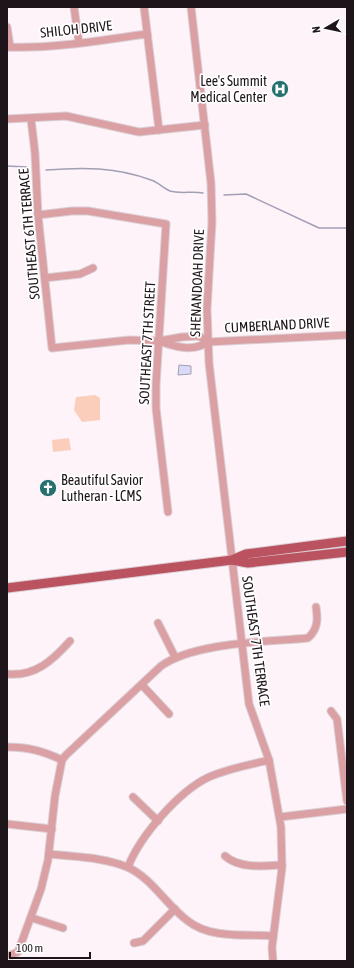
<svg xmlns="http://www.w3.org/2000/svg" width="354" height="968" font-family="'Asap Condensed',sans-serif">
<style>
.green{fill:#facebb}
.water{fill:#d9daf7;stroke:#a19fb4}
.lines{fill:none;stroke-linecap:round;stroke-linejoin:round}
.stream{stroke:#a19fb4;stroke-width:1.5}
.minor-casing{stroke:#dacfd5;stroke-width:9}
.major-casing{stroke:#dacfd5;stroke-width:11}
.minor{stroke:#dba0a4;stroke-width:7}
.major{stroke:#ba5260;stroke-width:9}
.labels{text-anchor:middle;stroke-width:3.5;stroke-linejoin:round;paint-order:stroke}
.street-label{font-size:14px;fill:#1d1519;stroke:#fff}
.poi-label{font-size:14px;fill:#1d1519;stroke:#fff;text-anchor:end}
</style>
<rect width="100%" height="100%" fill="#fef3f9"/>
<g class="green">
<path d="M95,395L100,398V420L82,422L74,410L76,397Z"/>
<path d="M69,438L71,450L53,452L52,440Z"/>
</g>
<path class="water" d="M179,365L191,366V374L178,375Z"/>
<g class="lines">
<g class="stream">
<path d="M7,166L27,167"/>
<path d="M46,170C83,167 116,167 151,180C158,182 163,188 170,191C179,194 193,191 203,193"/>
<path d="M224,195L246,194L319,228H347"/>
</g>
<defs>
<g id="minor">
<path d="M74,7L79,43"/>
<path d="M144,7L159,130"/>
<path d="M191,7L211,183L212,222L207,309L209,363L249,704L269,760L281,827L282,868L272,947L273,961"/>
<path d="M7,27L10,47"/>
<path d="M7,47C54,49 101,40 147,34"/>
<path d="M7,119L66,116L139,132L205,125"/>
<path d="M31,119L35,153L38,215L52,348L129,340L159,341L182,337L199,336L208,342"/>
<path d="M38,215L72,211H88L166,224L156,385V408L168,512"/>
<path d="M45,278L80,274L93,268"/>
<path d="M159,341C175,347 193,352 208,342L347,335"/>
<path d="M158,623L175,657"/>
<path d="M7,674C35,677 53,660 70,641"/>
<path d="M142,685L169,714"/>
<path d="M331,711L337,719L347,801"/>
<path d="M7,747C28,747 43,751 62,760"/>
<path d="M133,797L158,821"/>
<path d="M280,817L347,809"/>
<path d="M7,824L52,829"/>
<path d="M49,854C74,857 103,857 127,867C151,877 167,906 188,921C210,939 247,934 273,936"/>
<path d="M225,856C240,869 264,866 282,865"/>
<path d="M128,867C140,836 179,791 209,777C227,769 249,765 269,760"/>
<path d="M32,918L63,928"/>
<path d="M134,943L143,941L175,909"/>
<path d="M11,955L18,952L41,889L48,860L55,796L62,760L66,755L161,666C195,642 267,642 308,638C318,629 318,619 316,607"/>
</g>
<g id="major">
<path d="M232,560L248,563L347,552"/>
<path d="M7,588L232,560L246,554L347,541"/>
</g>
</defs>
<use href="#minor" class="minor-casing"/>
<use href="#major" class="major-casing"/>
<use href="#minor" class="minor"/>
<use href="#major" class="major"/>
</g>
<defs>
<symbol id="hospital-disc" viewBox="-11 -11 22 22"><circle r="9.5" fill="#25706f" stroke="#fff"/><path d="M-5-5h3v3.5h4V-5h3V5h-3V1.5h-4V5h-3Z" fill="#fff"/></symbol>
<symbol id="church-disc" viewBox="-11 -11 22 22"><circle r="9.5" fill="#25706f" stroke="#fff"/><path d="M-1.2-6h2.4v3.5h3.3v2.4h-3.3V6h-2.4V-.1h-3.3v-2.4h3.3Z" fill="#fff"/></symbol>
</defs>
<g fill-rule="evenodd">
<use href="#hospital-disc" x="270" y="79" width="20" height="20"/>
<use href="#church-disc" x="38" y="478" width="20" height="20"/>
</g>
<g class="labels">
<g class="street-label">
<text transform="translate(76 29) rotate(-6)" y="5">SHILOH DRIVE</text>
<text transform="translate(29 234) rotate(-95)" y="5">SOUTHEAST 6TH TERRACE</text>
<text transform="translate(197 283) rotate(-88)" y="5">SHENANDOAH DRIVE</text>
<text transform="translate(277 325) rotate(-3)" y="5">CUMBERLAND DRIVE</text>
<text transform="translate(147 343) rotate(-87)" y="5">SOUTHEAST 7TH STREET</text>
<text transform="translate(256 641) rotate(82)" y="5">SOUTHEAST 7TH TERRACE</text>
</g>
<g class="poi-label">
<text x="267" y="86">Lee's Summit<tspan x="267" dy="16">Medical Center</tspan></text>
<text x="61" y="485" text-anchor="start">Beautiful Savior<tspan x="61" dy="16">Lutheran - LCMS</tspan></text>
</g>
</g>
<rect width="354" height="968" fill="none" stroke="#1d1519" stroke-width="16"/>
<g transform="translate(326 28) rotate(261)" stroke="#ffffff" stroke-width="3" paint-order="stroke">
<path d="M0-3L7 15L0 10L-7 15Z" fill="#1d1519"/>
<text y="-6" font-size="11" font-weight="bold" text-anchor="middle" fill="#1d1519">N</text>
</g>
<path d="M10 952v6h80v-6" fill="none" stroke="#1d1519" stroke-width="2"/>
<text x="16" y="952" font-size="12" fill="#1d1519" stroke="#ffffff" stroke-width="3" paint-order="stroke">100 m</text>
</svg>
